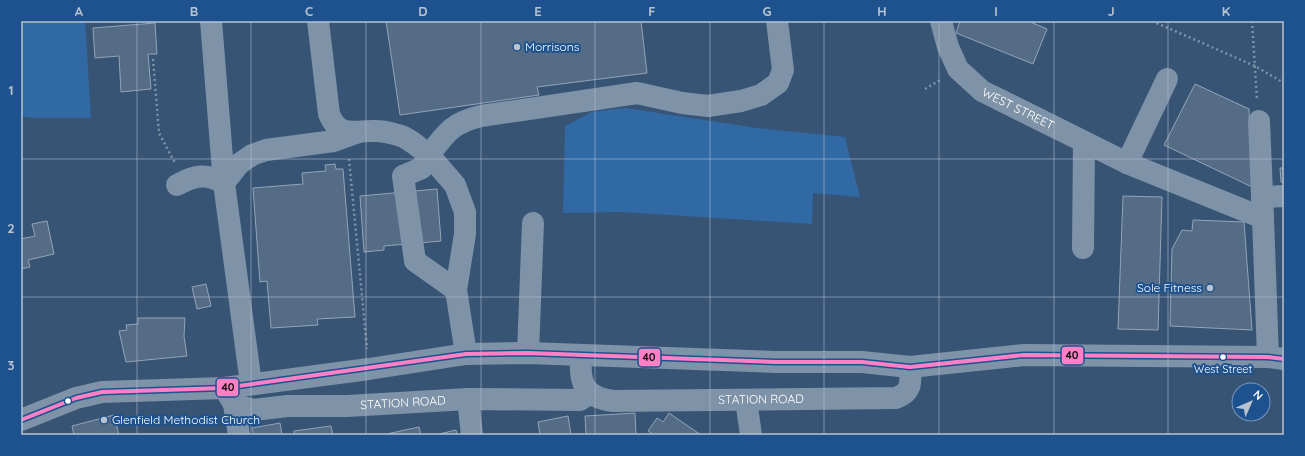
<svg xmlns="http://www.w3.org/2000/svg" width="1305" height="456" font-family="Quicksand,sans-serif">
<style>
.green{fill:#3169a5}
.building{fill:#556c86;stroke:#93a4b7}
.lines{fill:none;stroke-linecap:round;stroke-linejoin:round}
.path{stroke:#7e93a8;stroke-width:2.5;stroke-dasharray:2 3;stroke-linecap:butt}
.minor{stroke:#7e93a8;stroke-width:22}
.bus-1-casing{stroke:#1d528f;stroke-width:7}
.bus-1{stroke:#ff80c5;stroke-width:4}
.grid{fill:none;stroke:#b9c3cf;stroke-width:1;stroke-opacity:0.55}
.poi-dot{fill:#b9c3cf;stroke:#1d528f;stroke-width:1.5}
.bus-dot{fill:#fff;stroke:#1d528f;stroke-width:1.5}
.labels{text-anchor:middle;stroke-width:4;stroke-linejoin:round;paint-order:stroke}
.bus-label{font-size:11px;fill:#fff;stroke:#1d528f}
.poi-label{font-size:12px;fill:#fff;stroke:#1d528f;text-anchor:start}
.street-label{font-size:12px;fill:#fff;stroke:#1d528f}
.line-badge{stroke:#1d528f;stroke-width:1.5}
.pale-badge-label{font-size:11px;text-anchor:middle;font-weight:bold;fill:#111}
.neatline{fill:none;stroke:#b9c3cf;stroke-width:1.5}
.grid-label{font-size:13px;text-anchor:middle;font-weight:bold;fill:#b9c3cf}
</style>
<rect width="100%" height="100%" fill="#375475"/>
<g class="green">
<path d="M21,21H85L91,118H34L21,116Z"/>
<path d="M625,108L757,128L845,137L860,197L813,193L812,224L622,212L563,213L565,126L592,112Z"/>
</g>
<g class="building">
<path d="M386,21H641L647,73L537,87L539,95L400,115Z"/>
<path d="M960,21H1028L1047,29L1033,64L956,33Z"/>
<path d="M155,23L157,54H148L151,89L121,92L119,56L95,58L93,28Z"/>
<path d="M1195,84L1249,109L1252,187L1164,145Z"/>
<path d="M335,164L336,169H343L355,317L317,319L318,325L271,328L267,281L260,282L253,188L303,184L302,173L326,171L325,165Z"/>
<path d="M1280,168H1284V182H1281Z"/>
<path d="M437,189L441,241L384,246V250L364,252L360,196Z"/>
<path d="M1123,196L1162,197L1158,330L1118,329Z"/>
<path d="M1193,220L1244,222L1252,330L1170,326L1172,249L1182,230L1192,231Z"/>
<path d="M47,221L54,254L28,260L30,267L21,269V239L35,236L32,224Z"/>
<path d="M206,284L211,306L197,309L192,287Z"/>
<path d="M138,318H185L184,336L187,356L126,362L119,331L127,330L126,325L138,324Z"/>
<path d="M635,413L636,435H586L585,416Z"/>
<path d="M669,413L701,435H654L648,431L657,418L663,422Z"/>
<path d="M114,415L119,435H74L72,426Z"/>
<path d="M568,416L571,435H540L538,422Z"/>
<path d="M280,423L282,435H254L252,428Z"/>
<path d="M331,426L333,435H294V431Z"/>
<path d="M419,427L421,435H382Z"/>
<path d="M456,430L457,435H435Z"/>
</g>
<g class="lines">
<g class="path">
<path d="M1152,21L1255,66L1284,83"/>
<path d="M1252,21L1257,100"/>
<path d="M153,59L159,133L175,163"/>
<path d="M925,89L940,80"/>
<path d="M349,159L367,349"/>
</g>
<g class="minor">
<path d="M211,21L224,183L251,384"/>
<path d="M318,21L329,114C339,139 355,130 376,131C383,131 391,133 398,135C410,138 419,148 429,155L422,168L403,176L415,261L456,290"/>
<path id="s1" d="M941,21L948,47L958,69L982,91L1127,163L1263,218L1268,357"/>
<path d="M1259,121L1263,218"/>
<path d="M1127,163L1167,79"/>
<path d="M224,183L239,164L252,155L266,150L334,141L359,132"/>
<path d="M177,185C195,175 206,173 224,183"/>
<path d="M1262,197L1284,196"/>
<path d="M1083,248L1084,143"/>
<path d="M528,353L533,223"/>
<path d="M466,354L456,290L465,234V212L455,185L429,155C447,132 452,123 481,116L637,93L682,103L708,106L741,101L761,95L778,83L783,70L777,21"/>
<path id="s2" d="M581,356C579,384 584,397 613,401L896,398C912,392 911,383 910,367"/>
<path id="s3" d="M224,388L234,404L253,410L288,406H347L468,399L580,400L590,393"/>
<path d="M468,399L472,435"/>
<path d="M746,400L751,435"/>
<path d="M234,404L239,435"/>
<path d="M21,420L76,398L102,392L224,388L369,369L466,354L528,353L776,362H862L910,367L1024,355L1268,357L1284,359"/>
</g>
<defs>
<path id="bus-1" d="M21,420L76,398L102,392L224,388L466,354L528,353L776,362H862L910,367L1024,355L1268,357L1284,359"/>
</defs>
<use href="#bus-1" class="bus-1-casing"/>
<use href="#bus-1" class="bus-1"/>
</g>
<path class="grid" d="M137,21V435M251,21V435M366,21V435M481,21V435M595,21V435M710,21V435M824,21V435M939,21V435M1054,21V435M1168,21V435M21,159H1284M21,297H1284"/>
<g class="poi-dot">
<circle cx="517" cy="47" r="4"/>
<circle cx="1210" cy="288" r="4"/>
<circle cx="104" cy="420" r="4"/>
</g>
<g class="bus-dot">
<circle cx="1223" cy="357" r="3.5"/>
<circle cx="68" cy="401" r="3.5"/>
</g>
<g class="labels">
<g class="bus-label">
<text x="1223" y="373">West Street</text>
</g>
<g class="poi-label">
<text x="525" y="51">Morrisons</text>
<text x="1202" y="292" text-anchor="end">Sole Fitness</text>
<text x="112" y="424">Glenfield Methodist Church</text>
</g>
<g class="street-label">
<text dy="4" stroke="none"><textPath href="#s1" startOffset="124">WEST STREET</textPath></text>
<text dy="4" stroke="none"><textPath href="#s2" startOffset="212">STATION ROAD</textPath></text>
<text dy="4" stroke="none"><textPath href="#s3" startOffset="189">STATION ROAD</textPath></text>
</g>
</g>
<g class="line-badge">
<rect x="1061" y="346" width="23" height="19" rx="4" fill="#ff80c5"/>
<rect x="638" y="348" width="23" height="19" rx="4" fill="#ff80c5"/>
<rect x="216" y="378" width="23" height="19" rx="4" fill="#ff80c5"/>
</g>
<g class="pale-badge-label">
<text x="1072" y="359">40</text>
<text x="649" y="361">40</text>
<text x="228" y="391">40</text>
</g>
<rect width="1305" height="456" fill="none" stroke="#1d528f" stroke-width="44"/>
<g transform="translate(1251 402) rotate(45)"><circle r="19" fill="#1d528f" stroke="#7797bc"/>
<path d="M0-3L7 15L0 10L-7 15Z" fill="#b9c3cf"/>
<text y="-6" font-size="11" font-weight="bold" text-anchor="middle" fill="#ffffff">N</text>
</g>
<rect x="22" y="22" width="1261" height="412" class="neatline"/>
<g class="grid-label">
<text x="79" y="16">A</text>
<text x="194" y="16">B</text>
<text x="309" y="16">C</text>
<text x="423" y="16">D</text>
<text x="538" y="16">E</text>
<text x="652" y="16">F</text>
<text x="767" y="16">G</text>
<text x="882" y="16">H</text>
<text x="996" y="16">I</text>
<text x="1111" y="16">J</text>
<text x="1226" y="16">K</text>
<text x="11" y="95">1</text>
<text x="11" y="233">2</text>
<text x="11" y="370">3</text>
</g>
</svg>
